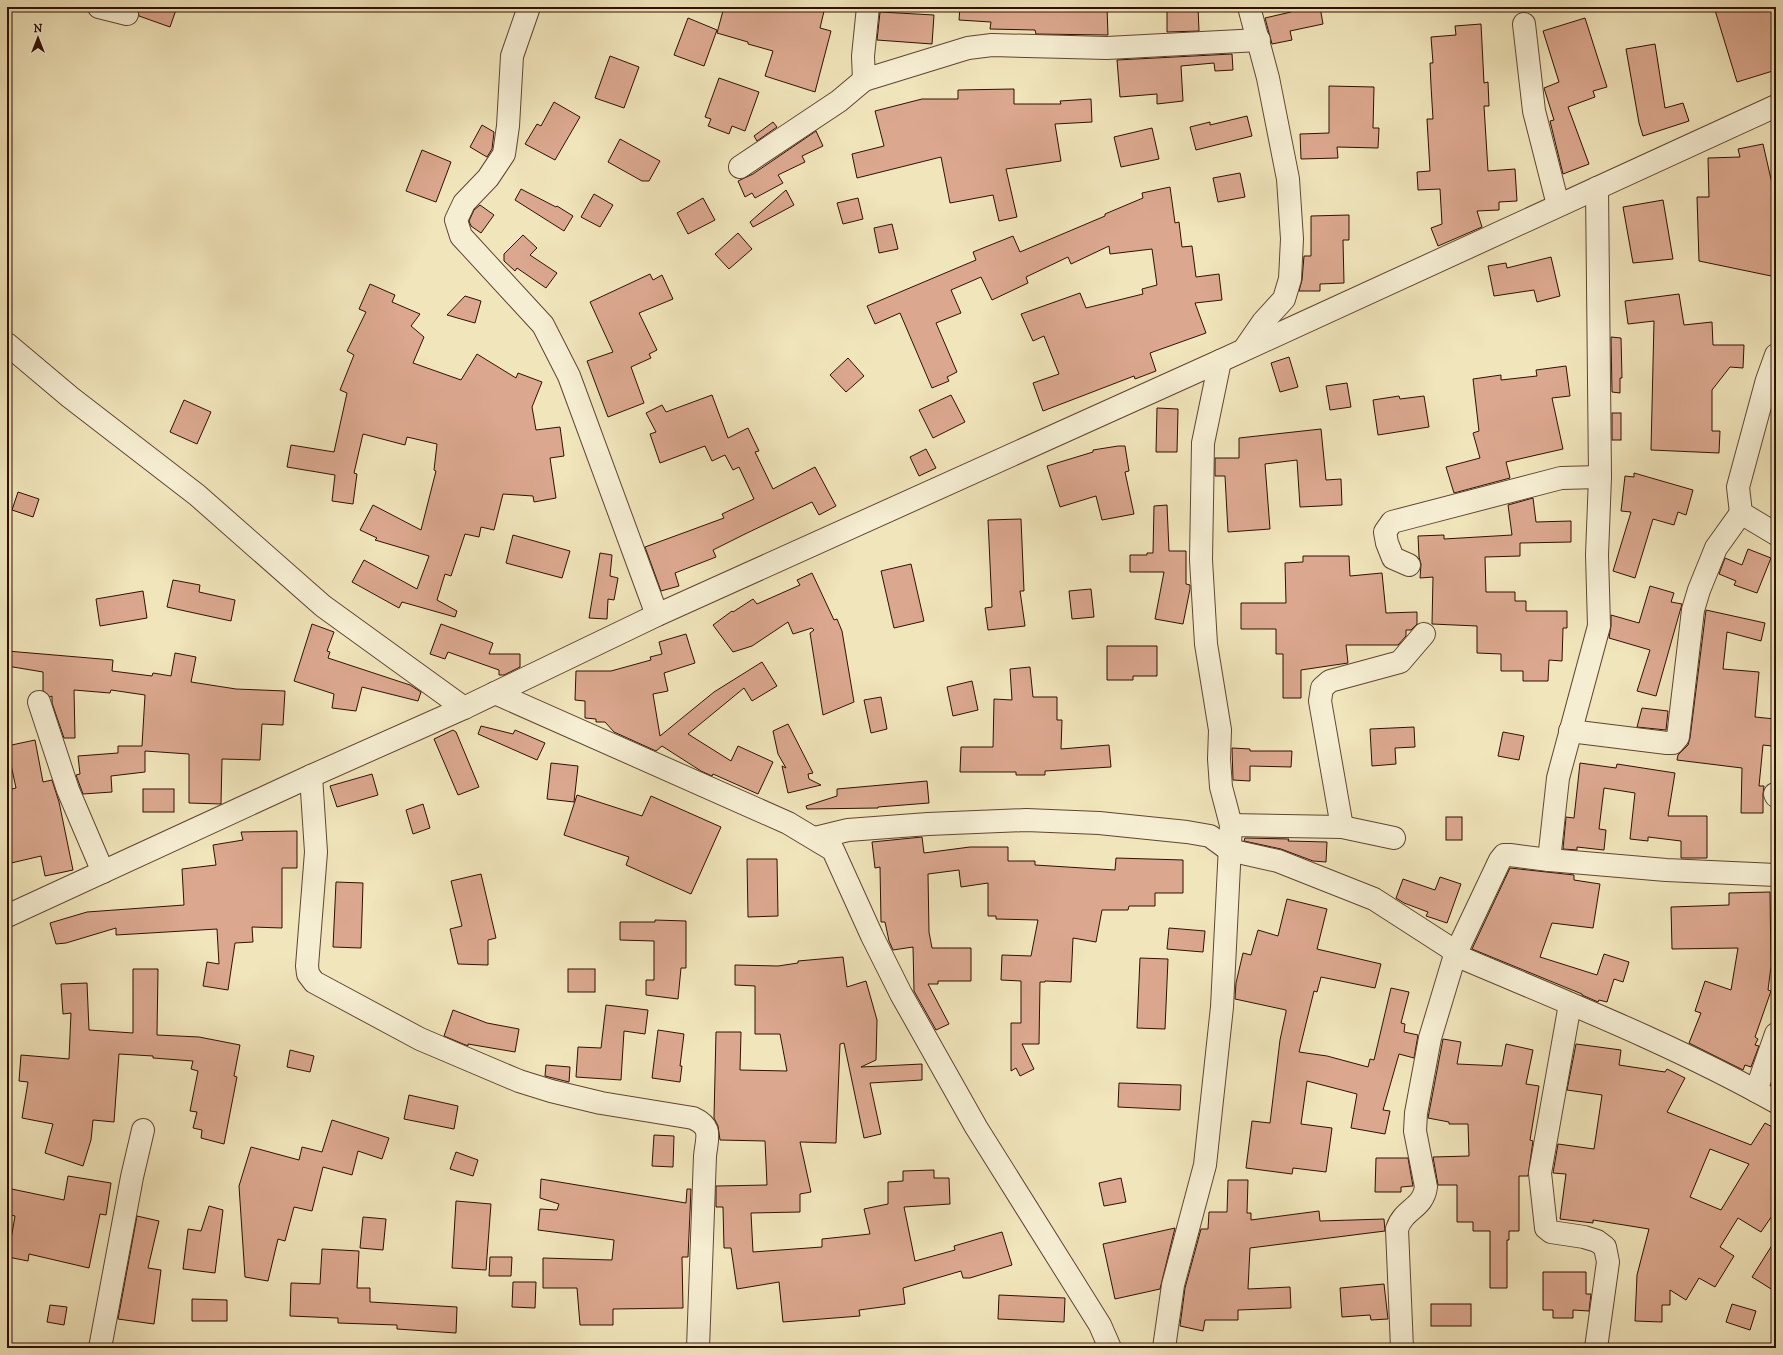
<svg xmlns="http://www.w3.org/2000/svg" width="1783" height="1355" font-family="'IM FELL DW Pica',serif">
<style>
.building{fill:#dba88f;stroke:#301003;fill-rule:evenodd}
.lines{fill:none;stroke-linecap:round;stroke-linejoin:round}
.minor-casing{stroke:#604531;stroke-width:24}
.minor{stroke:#f6eed3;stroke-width:22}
</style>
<rect width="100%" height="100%" fill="#f1e5bb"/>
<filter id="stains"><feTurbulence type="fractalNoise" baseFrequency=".005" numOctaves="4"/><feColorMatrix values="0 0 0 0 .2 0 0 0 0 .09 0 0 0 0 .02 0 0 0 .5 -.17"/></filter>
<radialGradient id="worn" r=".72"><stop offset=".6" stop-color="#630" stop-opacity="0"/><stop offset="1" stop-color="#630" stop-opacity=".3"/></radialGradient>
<g class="building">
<path d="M137,7H177L170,27L139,16Z"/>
<path d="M724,7H825L820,28L831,31L815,92L765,76L773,51L748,44V42L717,33Z"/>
<path d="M960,7H1015V10L1107,7L1108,35L1036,34L1035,30L990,29L991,22L959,20Z"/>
<path d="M1167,7H1198L1199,31L1167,32Z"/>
<path d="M1290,7H1320L1323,24L1290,31L1292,40L1272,44L1265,18L1291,12Z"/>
<path d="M1714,7H1776V70L1737,82Z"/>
<path d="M880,12L934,15L932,44L877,40Z"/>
<path d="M688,18L717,30L704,66L674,55Z"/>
<path d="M1585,18L1607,87L1593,91L1595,97L1568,107L1589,164L1563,174L1550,121L1554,120L1544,88L1559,82L1543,31Z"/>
<path d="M1481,24L1484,83L1488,82L1489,106H1484L1488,171L1515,169L1517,201L1499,202V210L1477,211L1482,227L1438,246L1431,228L1442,224L1440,189L1418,190L1417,172L1430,171L1427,119H1433L1431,86L1430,63H1433L1431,37L1456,35L1455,26Z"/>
<path d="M1655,44L1665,108L1683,103L1689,121L1643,136L1639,123L1626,49Z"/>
<path d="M1232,54L1233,70L1215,71L1214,63L1181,66L1183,101L1157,104V94L1120,97L1117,60Z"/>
<path d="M610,56L639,67L624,108L595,98Z"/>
<path d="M719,78L759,92L745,131L732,126L729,134L708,126L711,119L705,117Z"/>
<path d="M1329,86L1374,87L1373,128H1379L1378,148L1337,147L1338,158L1301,159L1300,134L1329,133Z"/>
<path d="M1014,89V104H1061L1060,101L1091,99L1092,122L1055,124L1061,161L1006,169L1017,217L999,221L993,195L950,203L941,157L857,178L852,154L884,146L875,111L922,99H958V90Z"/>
<path d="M554,102L580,117L555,160L525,144L537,124L541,126Z"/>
<path d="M1247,116L1252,136L1196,150L1190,127L1210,122V125Z"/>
<path d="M773,122L777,127L757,141L754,136Z"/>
<path d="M482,125L494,132L492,149L487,157L470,147Z"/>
<path d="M1152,128L1159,159L1121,167L1114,137Z"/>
<path d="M816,131L823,146L802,156L805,162L778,175L783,183L755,198L752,193L745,197L738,181L753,174Z"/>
<path d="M620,139L660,161L649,181H642L608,162Z"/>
<path d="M1763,144L1776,201V277L1699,261L1697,197H1709L1708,158L1740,157L1738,149Z"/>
<path d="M422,150L451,162L436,202L406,191Z"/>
<path d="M1240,173L1245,197L1218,202L1213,178Z"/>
<path d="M1170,187L1175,223L1179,222L1182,247L1192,246L1196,277L1219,274L1222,300L1195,303L1206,333L1150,353L1156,371L1135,379L1134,376L1043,411L1033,383L1059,374L1044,336L1033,341L1021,314L1080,293L1086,308L1143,294L1142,289L1157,285L1152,249L1110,254L1109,246L1071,264L1068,257L1026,277L1028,283L992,300L981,277L951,290L961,313L936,323L957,372L947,377L949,381L932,388L900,313L875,324L867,306L976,260L973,252L1013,236L1020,252L1105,216V214L1143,198L1142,193Z"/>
<path d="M521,189L556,207L557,206L573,216L564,231L515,200Z"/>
<path d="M786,190L794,205L753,227L750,222Z"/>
<path d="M594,194L613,205L600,227L581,217Z"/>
<path d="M703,198L715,220L688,234L677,213Z"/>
<path d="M858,198L863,219L843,224L837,203Z"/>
<path d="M1663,200L1673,259L1633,263L1623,207Z"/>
<path d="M480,205L494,215L481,233L471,226L469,221L474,210Z"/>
<path d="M1349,215V240H1343L1344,283L1320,284V291H1299L1302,280L1304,256H1311V216Z"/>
<path d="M892,224L898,249L879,253L874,228Z"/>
<path d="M738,233L752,249L729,269L715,254Z"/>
<path d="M523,235L537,248L530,255L557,273L546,288L517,268L515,271L504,261V254Z"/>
<path d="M1551,257L1560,296L1537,302L1534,290L1494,296L1488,266L1506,263L1507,268Z"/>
<path d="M650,274L653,280L662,275L673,299L639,313L657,350L649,354L651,358L631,367L644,403L608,417L587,361L613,352L590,302Z"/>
<path d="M370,284L395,295L392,302L420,314L411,326L424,337L413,363L461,380L477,354L516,378L518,373L542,382L532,407L536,430L560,427L564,456L550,458L556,498L534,502L533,496L503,494L494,530L481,527L479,537L465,534L451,576L445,574L437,600L457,611L455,617L402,602L399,608L352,582L364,560L417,589L429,556L375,540L377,538L360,530L373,505L421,530L436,471L434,470L437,444L407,437L405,445L363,434L354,473L357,474L353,504L332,501L335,475L287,467L291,445L334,452L347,393L340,390L354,355L347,351L366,312L359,309Z"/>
<path d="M1679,294L1684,325L1712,322L1713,345H1744L1743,368L1730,367L1712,390V431H1720L1719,453L1651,450L1654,321L1628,324L1625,301Z"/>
<path d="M465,296L481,301L475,323L447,315Z"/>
<path d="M1611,337L1621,338L1622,378H1620V393L1612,392Z"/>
<path d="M1289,357L1298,387L1280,392L1271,363Z"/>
<path d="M848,358L864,376L846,392L830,375Z"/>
<path d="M1566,366L1570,396L1552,398L1563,449L1506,462L1510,478L1454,493L1446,467L1480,458L1473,433L1479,431L1473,379L1501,375V380L1537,376L1536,370Z"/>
<path d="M1347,383L1351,407L1330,410L1326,386Z"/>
<path d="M712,395L728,438L748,428L759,451L755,452L773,489L815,467L836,506L819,515L812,502L745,534L713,550L716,557L675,573L679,586L661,591L645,547L724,518L722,514L754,499L739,467L733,470L725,455L712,461L705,446L660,463L650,434L656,432L646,413L662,405L666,412Z"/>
<path d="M951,395L965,422L933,438L919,410Z"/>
<path d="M1399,396L1400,399L1424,396L1429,427L1378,435L1373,400Z"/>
<path d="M184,400L211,412L197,444L170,432Z"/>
<path d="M1157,408L1178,409L1177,452H1156Z"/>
<rect x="1612" y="413" width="9" height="27"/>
<path d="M1321,429L1326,480L1341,479L1342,505L1300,507L1297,460L1265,464L1270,529L1228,532L1225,476H1215V458H1239V438Z"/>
<path d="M1118,446H1125L1129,471L1125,472L1134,514L1102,520L1096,496L1060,507L1047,466L1093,452V450Z"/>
<path d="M926,449L936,468L919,476L910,457Z"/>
<path d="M1634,473L1693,490L1686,515L1678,512L1674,525L1653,519L1635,578L1613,571L1631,512L1621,511L1625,476L1634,477Z"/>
<path d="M18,492L39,499L33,517L12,510Z"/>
<path d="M1533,498L1536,522L1571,521V542L1520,543V556L1485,557L1486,592H1515V601H1526V611H1567V628H1563L1562,661L1549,660L1548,681H1523V671H1501V654L1477,653V626L1432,624L1433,577L1420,578L1421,564L1419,557L1418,536L1444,535V539L1512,535L1508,505Z"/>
<path d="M1167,505L1169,551H1186V584L1190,585V589L1183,624L1155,619L1164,572H1130V555H1147V553H1153L1154,506Z"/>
<path d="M1021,519L1024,591H1020L1025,626L988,630L985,608L992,607L988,520Z"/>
<path d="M513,535L570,551L562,578L506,563Z"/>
<path d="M1748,549L1771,558L1757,593L1734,585L1736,581L1719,574L1725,558L1742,565Z"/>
<path d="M600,553L612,555L610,576L618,578L614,600L608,599L607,619L589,618Z"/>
<path d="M1303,556H1349L1350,576L1382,573L1386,613L1417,612V624L1411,630H1406V636L1398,645H1346L1348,663L1301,670V698H1283V654H1276V629H1241V603H1286L1285,563L1303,562Z"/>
<path d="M911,564L924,621L894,628L881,571Z"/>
<path d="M812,573L834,620L837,619L842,631L854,702L823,715L810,633L814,630L812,628L793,634L788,622L752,646L733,652L713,625L732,611L733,612L753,599L757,604L800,585L797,580Z"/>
<path d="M173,580L200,585L199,592L235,600L231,621L167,607Z"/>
<path d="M1650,586L1674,593L1671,602L1682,604L1656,696L1637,691L1650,650L1609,638L1611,626V615L1639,623Z"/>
<path d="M1091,589L1094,617L1072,619L1069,591Z"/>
<path d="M143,591L147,618L100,626L96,599Z"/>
<path d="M1706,610L1765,623L1761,641L1727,632L1723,669L1759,672L1755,717L1775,719L1772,746L1763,745L1759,786H1764L1763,794V813H1741L1742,768L1677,760L1678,755L1688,745L1690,738Z"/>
<path d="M312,624L334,632L327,651L330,652L328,658L410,685L421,692L418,701L362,687L356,711L332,708L334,694L294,681Z"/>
<path d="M441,624L493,643L489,654H520V667L504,675H499V670L448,652L445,659L430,654Z"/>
<path d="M686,634L695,663L664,673L668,691L653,694L660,736L714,692L762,662L777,686L752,701L744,688L688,734L731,761L738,746L773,762L758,794L713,774L712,776L701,771L662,746L656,751L614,732L605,722H596V719L585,718V701L575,700L576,671H611L651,660L650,657L662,654L659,642Z"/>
<path d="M1107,646H1157V676H1133V680H1107Z"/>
<path d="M7,651L113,660L112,671L152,676L153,673L171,676L175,653L196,657L191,682L236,689L285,691L283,725L262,724L260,760L222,759L221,804L189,803V754L145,751V772L111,776L112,792L83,794L76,775L80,774L78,756L118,753V746H142L145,695L111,690L110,693L74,690L75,738H64L52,703V696L50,697L43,691V672L7,666Z"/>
<path d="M1030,667L1033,697H1057V720H1062L1061,749L1109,745L1111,767L1045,771V775H1016V772H960L961,747H993L994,699L1012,700L1010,669Z"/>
<path d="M972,681L978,710L953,716L947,687Z"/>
<path d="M881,697L887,729L871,733L864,700Z"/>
<path d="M1642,708L1668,711L1666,730L1637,727Z"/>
<path d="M788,724L813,773L808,774L809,779L821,785L788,793L782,766L786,768L778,754L773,731Z"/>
<path d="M481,726L513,734L515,730L545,743L537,760L478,734Z"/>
<path d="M1414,727L1415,747L1395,748L1396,764L1372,766L1370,729Z"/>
<path d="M453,730L456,732L479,787L458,795L434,739Z"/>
<path d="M1503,732L1524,736L1519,760L1498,756Z"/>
<path d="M35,740L43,782L52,780L59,802L73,870L45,876L41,856L7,864V790L16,788L7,746Z"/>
<path d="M1232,748L1250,749V751H1292L1291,767L1250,766V781L1233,780Z"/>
<path d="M551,763L578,766L574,802L547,799Z"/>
<path d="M1580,763L1616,768L1617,764L1675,773L1668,816H1707V858H1681V841L1648,837V841L1630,839L1635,793L1604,788L1599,829L1606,830L1604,850L1577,847V850L1563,849L1566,817L1574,818Z"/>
<path d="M372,774L378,795L337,807L330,786Z"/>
<path d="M927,781L929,803L878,807V808L807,809L806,806L837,796V789Z"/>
<rect x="143" y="789" width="31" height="23"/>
<path d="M577,795L642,816L651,796L721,827L691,894L626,865L629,857L564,835Z"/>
<path d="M423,804L430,828L413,834L406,810Z"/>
<rect x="1446" y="817" width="16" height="23"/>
<path d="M297,831V868H282V928L252,927L253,942L235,943L228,990L203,986L207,962L219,964L217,929L116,935V928L66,943L56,944L50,923L87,912L184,905L182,869L216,865L213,845L243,840L241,832Z"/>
<path d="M922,837L924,853L970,847H1008V861H1035V865L1115,870L1116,858L1183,860V893H1155V906H1129L1128,910H1102L1096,942L1073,938L1071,982L1045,981V982H1040L1039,1044H1022L1034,1069L1020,1076L1016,1068L1011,1071V1023H1021V981L1001,980L1002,955L1031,956L1038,920L996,919V916H988V883L961,887L959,870L928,874L929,932L932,948H971V981H938V984H928L949,1024L936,1030L914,991L913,947L893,950L889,941L885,922H881L880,867L875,868L872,842Z"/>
<path d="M1245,838L1289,839L1288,841L1327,842L1326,862L1313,861L1281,849L1244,841Z"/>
<path d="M747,859H777L778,916L748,917Z"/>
<path d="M1510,868L1574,875V880L1600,884L1593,928L1552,923L1540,957L1597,975L1604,954L1629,962L1623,982L1614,979L1607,1002L1599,1000L1598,1002L1582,995V994L1472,949Z"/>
<path d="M481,874L496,938L488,940V965L458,964L450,929L462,926L451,881Z"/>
<path d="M1440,877L1461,884L1447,923L1426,916L1428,912L1404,903L1396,898L1403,879L1435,890Z"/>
<path d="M336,882L363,883L361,948L333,947Z"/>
<path d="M1770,892L1771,966L1768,990L1771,991L1755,1037L1758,1039L1755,1045L1759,1046L1751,1067L1745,1065L1743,1070L1689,1043L1701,1013L1695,1011L1705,981L1731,990L1738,948L1672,949L1671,907L1729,905V893Z"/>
<path d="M1287,899L1327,909L1317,949L1381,964L1375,988L1321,977L1317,992L1314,991L1299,1052L1327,1056L1368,1067L1370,1059L1374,1060L1391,988L1409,992L1401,1023L1405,1024L1404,1032L1418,1035L1414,1058L1399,1054L1383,1110L1390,1111L1385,1134L1351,1128L1357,1094L1307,1081L1301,1124L1332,1128L1326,1172L1293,1168L1292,1174L1246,1168L1252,1121L1270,1123L1280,1040L1286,1012V1010L1235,999L1236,983L1243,953L1251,955L1258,930L1278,936Z"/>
<path d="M655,920L686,921V968H681L678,999L646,995V980H654V941L620,940V922H655Z"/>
<path d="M1169,928L1205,931L1203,952L1167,949Z"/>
<path d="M843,957L847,987L866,981L877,1020L876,1060L861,1067L922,1064V1080L870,1083L881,1134L864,1138L844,1043L840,1044L836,1143L800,1142L811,1192L800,1194V1212L751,1213L753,1252L822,1247V1239L870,1234L864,1209L888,1204V1182L903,1181V1171L934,1170V1178H949L950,1204L904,1207L915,1261L955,1250L954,1246L1002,1232L1012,1265L970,1278H963L961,1271L903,1288L905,1304L859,1310L860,1316L783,1322L779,1282L737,1289L731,1248H724L723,1207H716V1186L767,1185L765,1141L720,1140L718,1126L714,1118L716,1032H741L740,1070L787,1071L780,1034H755V986L735,985V965L778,966L798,963V961Z"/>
<path d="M1140,958L1168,959L1165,1029L1137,1028Z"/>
<path d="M133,969H158L157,1035L199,1037L240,1045L234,1076L237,1077L224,1144L201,1138L202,1130L193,1128L197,1112L190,1111L198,1071L191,1069L193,1061L153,1058V1056L119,1054L114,1122L93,1120L91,1140L83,1166L45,1153L53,1124L22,1118L28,1082L19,1081L21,1055L69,1059L71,1013L63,1014L61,984L87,983L89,1030L133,1033Z"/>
<rect x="568" y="969" width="27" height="23"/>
<path d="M606,1005L648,1010L645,1034L624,1031L621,1080L576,1077L578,1047L601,1048Z"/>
<path d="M453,1010L487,1023L519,1029L515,1052L468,1044V1046L444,1036Z"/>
<path d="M658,1030L684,1034L680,1066H682L680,1082L652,1078Z"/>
<path d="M1443,1039L1461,1042L1457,1064L1502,1066L1506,1044L1533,1050L1526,1084L1539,1086L1530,1140L1533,1141L1528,1176H1519V1231H1509V1240H1507V1288H1490V1231H1473V1222H1457V1185H1438L1433,1157L1469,1156L1468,1124H1449V1122L1428,1118Z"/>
<path d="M1576,1044L1621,1050L1619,1065L1665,1072L1667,1069L1685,1078L1667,1112L1751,1145L1765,1123L1776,1129V1210L1761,1232L1738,1218L1720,1247L1734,1256L1715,1287L1699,1278L1686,1300L1670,1290V1305H1662V1322L1635,1321L1637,1275L1649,1229L1593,1220V1223L1560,1219L1566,1174L1553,1173L1558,1144L1594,1149L1602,1095L1567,1090ZM1710,1149L1749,1164L1721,1210L1690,1197Z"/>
<path d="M290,1050L314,1056L310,1072L287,1067Z"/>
<path d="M546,1065L570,1067L569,1082L545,1076Z"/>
<path d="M1119,1083L1181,1085L1180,1110L1118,1107Z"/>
<path d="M409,1095L458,1106L454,1129L404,1119Z"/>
<path d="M332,1120L389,1138L382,1159L358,1151L352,1175L323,1167L312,1211L294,1207L285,1241L278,1239L268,1281L245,1277L239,1186L251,1147L299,1160L302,1147L322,1152Z"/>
<path d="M654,1135L674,1136L673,1167L652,1166Z"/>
<path d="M456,1152L478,1160L473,1176L450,1169Z"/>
<path d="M1376,1158H1408L1413,1186L1401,1187V1192H1375Z"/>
<path d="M68,1176L111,1183L106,1215L100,1214L89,1268L29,1254L28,1261L8,1257L15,1216L7,1214V1188L64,1200Z"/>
<path d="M1121,1178L1126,1202L1104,1206L1099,1183Z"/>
<path d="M541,1179L686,1203L687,1189H691L688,1257H682L683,1308L613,1309V1325H580L577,1288H543V1258L612,1260L614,1240L538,1230L540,1209L557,1210L559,1204L540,1198Z"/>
<path d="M1228,1180H1248L1247,1213H1251V1220L1319,1211L1320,1221L1384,1219L1385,1231L1250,1248L1248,1289L1290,1287L1291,1308L1238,1310V1320H1205L1203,1331L1180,1326L1185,1288L1201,1229H1208L1209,1212H1227Z"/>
<path d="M456,1201L491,1204L486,1270L452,1268Z"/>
<path d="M209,1206L223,1210L215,1273L183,1269L188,1229L201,1231Z"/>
<path d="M137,1216L159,1221L148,1268L161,1270L154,1324L118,1319Z"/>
<path d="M363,1217L386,1219L383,1250L360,1248Z"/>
<path d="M1175,1228L1160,1289L1115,1299L1103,1244Z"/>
<path d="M1776,1239V1292L1752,1277Z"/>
<path d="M322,1249L359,1251L357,1288H370V1302L457,1307L456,1333L397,1329V1325L338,1323V1318L290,1316L291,1283L320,1284Z"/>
<path d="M490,1257H512L511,1276H489Z"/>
<path d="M1543,1272H1586V1294H1591L1589,1311L1573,1310V1318H1553V1310H1543Z"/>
<path d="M513,1282H536L535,1308L512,1307Z"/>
<path d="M1384,1284L1388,1319L1371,1320L1370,1315L1342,1317L1340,1288Z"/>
<path d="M999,1295L1065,1298L1064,1322L998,1319Z"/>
<path d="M192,1299L227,1300V1321H192Z"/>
<rect x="1431" y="1304" width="40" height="22"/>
<path d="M1732,1304L1756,1311L1750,1330L1726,1322Z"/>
<path d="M50,1305L67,1307L64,1325L47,1322Z"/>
</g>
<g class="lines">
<defs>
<g id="minor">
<path d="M99,7L127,14"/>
<path d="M529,7L512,56L508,126L504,154L488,178L464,203L456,220L461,236L543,325L569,376L657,615"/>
<path d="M868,7L863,56L864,80L968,48L992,45L1107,48L1259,40"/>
<path d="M1524,24L1534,111L1558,205"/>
<path d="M740,167L839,101L864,80"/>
<path d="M7,344L70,397L197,495L323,606L464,708"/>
<path d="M1245,348L1263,322L1284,299L1290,279L1292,239L1288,179L1268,78L1249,7"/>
<path d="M1776,355L1767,380L1738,487L1741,513L1776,534"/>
<path d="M1409,565L1393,558L1387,543L1385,532L1392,522L1561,478L1600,477"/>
<path d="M495,693L788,823L833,850L872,936L901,994L976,1127L1100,1325L1110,1348"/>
<path d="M39,702L68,790L103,872"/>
<path d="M1570,731L1667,743H1673L1678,737L1693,610L1699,590L1716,548L1741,513"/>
<path d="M311,776L316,852L307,966L308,974L314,982L420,1039L519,1081L551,1091L601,1103L693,1118C713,1127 707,1137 705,1156L698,1348"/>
<path d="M1775,794L1776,796"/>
<path d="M1231,825L1342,827L1394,838"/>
<path d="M1342,827L1320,701L1322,688L1330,681L1400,662L1424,634"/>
<path d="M815,838L848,830L928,824L1026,820L1099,823L1187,832L1210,836L1229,850L1278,861L1374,899L1450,948L1455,955C1563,1001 1673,1044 1776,1102"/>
<path d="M1549,860L1558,778L1599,626L1597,555L1600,477L1597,188"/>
<path d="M7,916L311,776L464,708L657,615L1220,361L1776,106"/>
<path d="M1570,1004L1540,1173L1546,1228L1551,1232L1584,1237L1597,1241L1605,1247L1608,1262L1596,1348"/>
<path d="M1756,1091L1776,1034"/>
<path d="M100,1348L132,1177L143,1130"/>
<path d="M1164,1348L1173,1285L1205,1165L1222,1007L1231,825L1221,787L1219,759L1220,730L1206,644L1201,560L1203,443L1220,361"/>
<path d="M1402,1348L1397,1229C1404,1208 1423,1209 1426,1187L1415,1131L1416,1113L1430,1038L1455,955L1500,860L1504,855H1510L1549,860L1666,870L1776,875"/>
</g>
</defs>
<use href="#minor" class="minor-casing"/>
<use href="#minor" class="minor"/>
</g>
<rect width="1783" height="1355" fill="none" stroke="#f1e5bb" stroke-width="24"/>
<rect x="8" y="8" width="1767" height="1339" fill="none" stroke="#301003" stroke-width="2"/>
<rect x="12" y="12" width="1759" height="1331" fill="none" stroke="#301003"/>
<g transform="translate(38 38)" stroke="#f6eed3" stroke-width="3" paint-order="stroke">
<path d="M0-3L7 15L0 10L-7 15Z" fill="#301003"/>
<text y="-6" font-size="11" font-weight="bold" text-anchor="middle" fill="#301003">N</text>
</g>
<rect width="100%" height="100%" filter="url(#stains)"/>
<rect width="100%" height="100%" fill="url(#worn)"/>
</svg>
